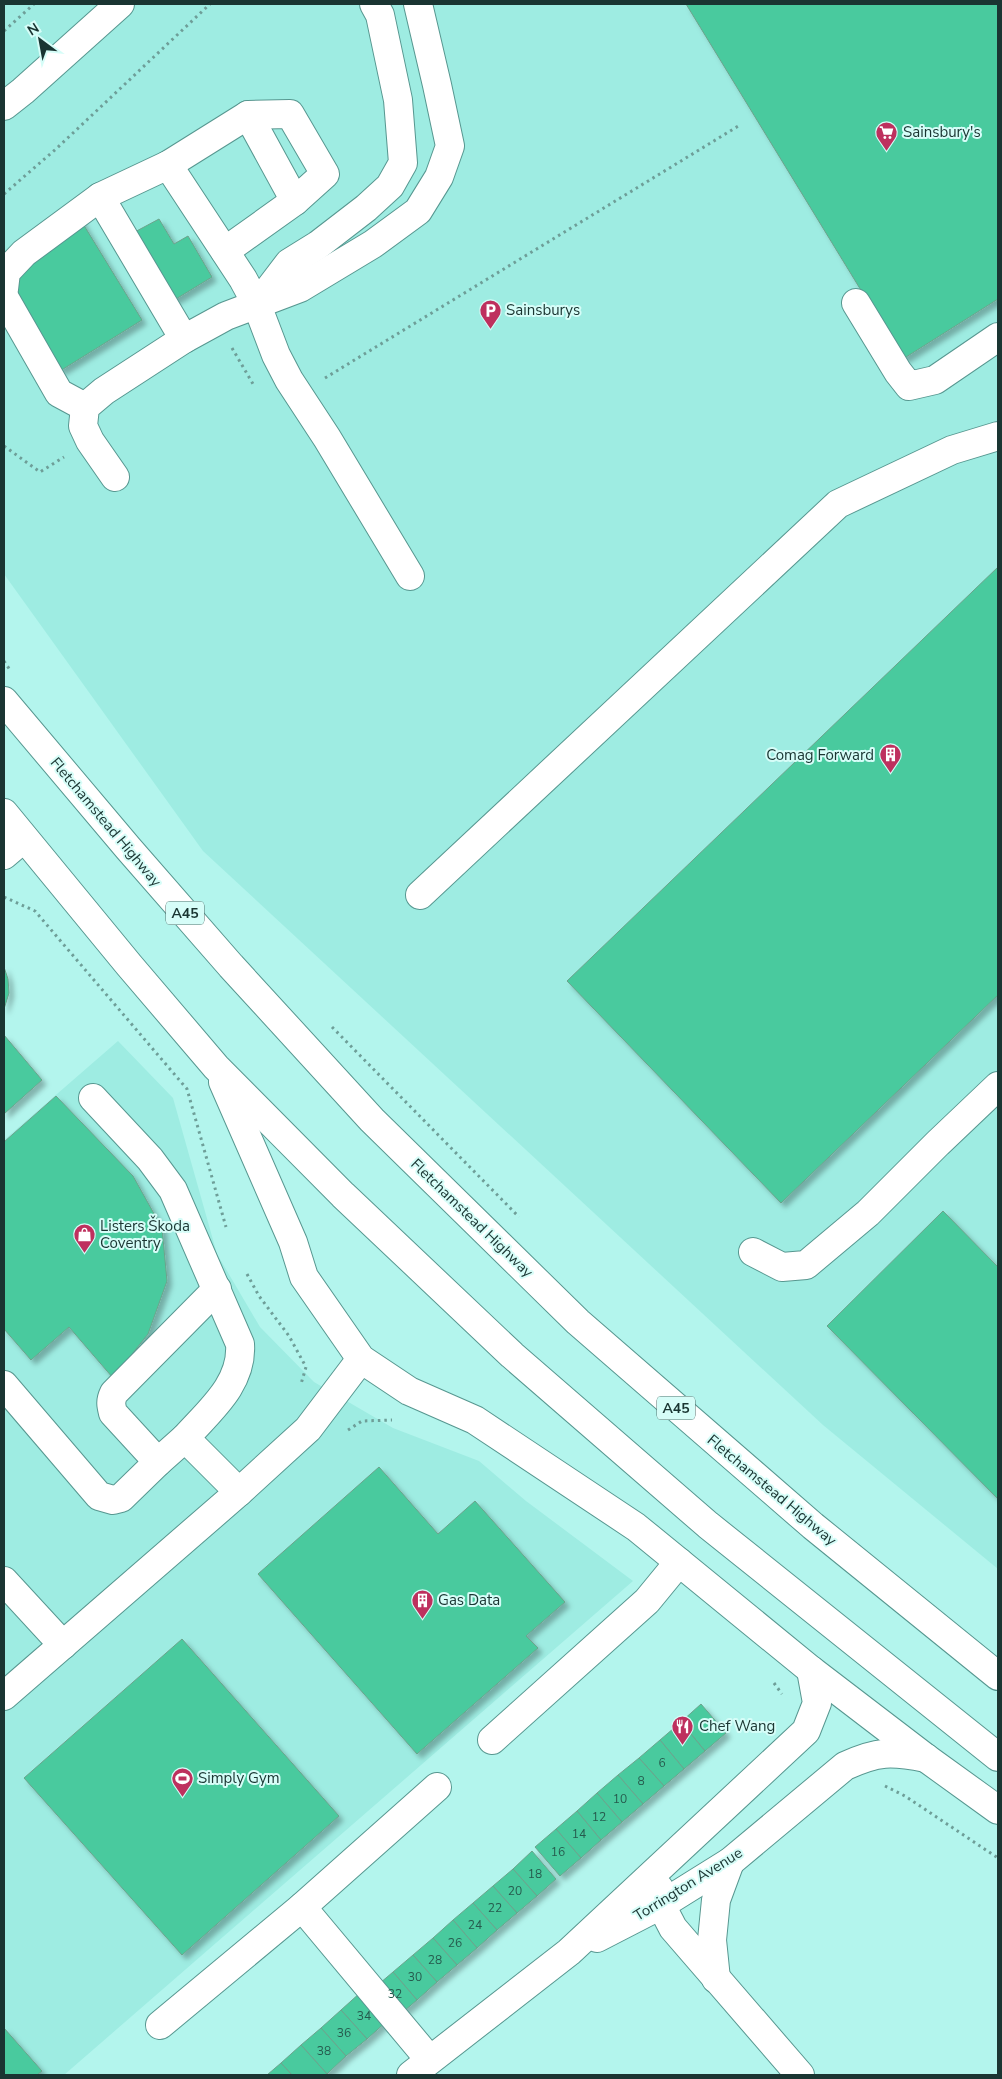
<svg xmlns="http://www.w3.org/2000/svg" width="1002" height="2079" font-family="'Nunito Sans',sans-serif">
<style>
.built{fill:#9eece2}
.building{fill:#48ca9e;stroke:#6ca38c;filter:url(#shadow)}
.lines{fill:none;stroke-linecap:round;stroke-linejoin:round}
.minor-casing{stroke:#579790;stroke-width:30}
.major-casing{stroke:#579790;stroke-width:30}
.highway-casing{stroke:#579790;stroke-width:30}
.path{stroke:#6e9e98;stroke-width:3;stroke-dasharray:2.5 4;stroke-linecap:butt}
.minor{stroke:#fff;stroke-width:28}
.major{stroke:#fff;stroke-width:28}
.highway{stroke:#fff;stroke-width:28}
.labels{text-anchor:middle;stroke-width:4;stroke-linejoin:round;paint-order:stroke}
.number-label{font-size:12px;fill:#265a4d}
.shield{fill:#d6fdf8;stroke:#52716d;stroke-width:1}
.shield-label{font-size:14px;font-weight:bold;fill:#1a3532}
.poi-label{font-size:15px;fill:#1a3532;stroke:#d6fdf8;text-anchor:start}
.street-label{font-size:15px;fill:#1a3532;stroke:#d6fdf8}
</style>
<defs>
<filter id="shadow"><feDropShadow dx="4.5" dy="4.5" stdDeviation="2.5" flood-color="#0004"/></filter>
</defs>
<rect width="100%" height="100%" fill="#b3f5ed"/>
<g class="built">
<path d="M4,4H998V1569L823,1425L203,851L4,574Z"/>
<path d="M118,1041L173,1098L217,1254L260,1327L314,1382L393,1428L479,1461L526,1501L633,1581L64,2075H4V1140Z"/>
</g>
<g class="building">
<path d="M686,4H998V299L903,359Z"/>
<path d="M77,214L142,320L60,371L4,279Z"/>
<path d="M159,219L174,244L188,236L212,277L171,302L131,234Z"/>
<path d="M998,567V995L781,1203L567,981Z"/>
<path d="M4,967L8,979L9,993L4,1009Z"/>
<path d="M4,1035L42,1080L4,1114Z"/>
<path d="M56,1096L133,1176L162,1228L167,1281L148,1334L113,1378L69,1327L31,1360L4,1329V1142Z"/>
<path d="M943,1211L998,1267V1499L827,1326Z"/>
<path d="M379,1467L438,1534L475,1501L565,1602L526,1636L538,1648L417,1754L258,1574Z"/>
<path d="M182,1639L339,1816L182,1955L24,1778Z"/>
<path d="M701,1704L726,1733L705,1751L681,1722Z"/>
<path d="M681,1722L705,1751L684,1769L660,1740Z"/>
<path d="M660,1740L684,1769L664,1786L639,1758Z"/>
<path d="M639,1758L664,1786L643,1804L618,1775Z"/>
<path d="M618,1775L643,1804L622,1822L597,1793Z"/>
<path d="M597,1793L622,1822L601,1840L577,1811Z"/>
<path d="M577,1811L601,1840L581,1858L556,1829Z"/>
<path d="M556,1829L581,1858L560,1876L535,1847Z"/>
<path d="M532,1851L556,1879L537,1896L513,1869Z"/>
<path d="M513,1869L537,1896L517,1913L493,1886Z"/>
<path d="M493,1886L517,1913L497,1930L473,1903Z"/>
<path d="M473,1903L497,1930L477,1948L453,1920Z"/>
<path d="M453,1920L477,1948L457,1965L433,1938Z"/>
<path d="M433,1938L457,1965L437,1982L413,1955Z"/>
<path d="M413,1955L437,1982L417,2000L393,1972Z"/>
<path d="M393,1972L417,2000L397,2017L373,1989Z"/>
<path d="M361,1992L387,2021L367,2039L341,2010Z"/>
<path d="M341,2010L367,2039L346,2056L321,2028Z"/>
<path d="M4,2028L42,2071L37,2075H4Z"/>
<path d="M321,2028L346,2056L327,2074L301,2045Z"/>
<path d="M301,2045L327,2074L325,2075H292L281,2063Z"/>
<path d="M281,2063L292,2075H267Z"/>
</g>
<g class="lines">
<defs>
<g id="minor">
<path d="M248,115L295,201"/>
<path d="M168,165L243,279L257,305L276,355L289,380L327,438L410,576"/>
<path d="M100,197L184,339"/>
<path d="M4,289L6,272L24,253L100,197L168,165L248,115L290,114L325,174L295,201L225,251"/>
<path d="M4,297L59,393L85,407"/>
<path d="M856,303L898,372L909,386L935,380L998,337"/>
<path d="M257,305L289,263L318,245L366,208L390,186L403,163L398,100L380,15L374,4"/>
<path d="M115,477L90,441L83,426L85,407L104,391L184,339L226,316L300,288L373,244L418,211L439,177L450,146L437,85L418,4"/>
<path d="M4,855L24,838"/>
<path d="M420,895L838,504L952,450L998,436"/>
<path d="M93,1098L150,1159L173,1190L240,1344C243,1384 209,1411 185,1438L239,1492"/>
<path d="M753,1252L782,1267L806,1265L868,1213L938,1143L998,1086"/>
<path d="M4,1385L99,1496L113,1500L121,1498L158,1462"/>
<path d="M185,1438L158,1462L113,1413C111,1405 110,1401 114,1393L217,1289"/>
<path d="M4,1581L63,1645"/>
<path d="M4,1696L239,1492L308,1429L361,1359"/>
<path d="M492,1740L647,1601L679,1562"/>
<path d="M659,1888L661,1905L673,1928L800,2075"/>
<path d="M302,1907L429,2059"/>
<path d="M597,1938L661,1905L730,1862L845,1766C878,1751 891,1751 926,1758"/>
<path d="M716,1979L712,1940L716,1900L730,1862"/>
<path d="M160,2025L302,1907L437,1787"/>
<path d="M411,2075L569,1952L806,1731L817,1703L811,1670"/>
</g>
<path id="major" d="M4,106L23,91L120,4"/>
<g id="highway">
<path d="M4,701L128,848L231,966L372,1120L578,1322L813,1526L998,1676"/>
<path d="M4,813L129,965L216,1067L343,1195L512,1355L708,1525L998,1757"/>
<path d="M223,1082L293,1242L304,1277L361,1359L409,1391L475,1420L636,1527L811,1670L926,1758L998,1810"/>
</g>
</defs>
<use href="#minor" class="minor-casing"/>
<use href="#major" class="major-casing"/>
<use href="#highway" class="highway-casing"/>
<g class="path">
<path d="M4,31L34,4"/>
<path d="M4,194L56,149L210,4"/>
<path d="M232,348L253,384"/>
<path d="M325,378L740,125"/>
<path d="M4,446L40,472L64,457"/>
<path d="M4,661L10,670"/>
<path d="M4,897L35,911L187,1089L226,1227"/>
<path d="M332,1027L519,1217"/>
<path d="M247,1274L259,1296L289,1336L306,1367L301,1384"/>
<path d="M348,1430L362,1421L392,1420"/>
<path d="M774,1683L782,1694"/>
<path d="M885,1786L905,1796L998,1858"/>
</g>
<use href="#minor" class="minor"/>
<use href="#major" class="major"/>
<use href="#highway" class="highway"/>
</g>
<defs>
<symbol id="supermarket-pin" viewBox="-11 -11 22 30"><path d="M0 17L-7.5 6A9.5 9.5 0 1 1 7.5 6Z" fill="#be305e" stroke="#d6fdf8"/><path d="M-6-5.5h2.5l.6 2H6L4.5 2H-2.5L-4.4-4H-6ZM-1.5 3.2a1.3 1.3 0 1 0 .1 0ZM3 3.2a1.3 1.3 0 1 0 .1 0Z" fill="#fff"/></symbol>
<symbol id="parking-pin" viewBox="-11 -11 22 30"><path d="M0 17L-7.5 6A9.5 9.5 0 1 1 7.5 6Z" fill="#be305e" stroke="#d6fdf8"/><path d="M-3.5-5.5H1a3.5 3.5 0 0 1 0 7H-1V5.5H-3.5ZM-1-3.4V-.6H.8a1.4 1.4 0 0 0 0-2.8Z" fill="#fff"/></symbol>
<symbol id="building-pin" viewBox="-11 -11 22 30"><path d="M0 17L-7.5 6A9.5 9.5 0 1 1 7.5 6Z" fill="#be305e" stroke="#d6fdf8"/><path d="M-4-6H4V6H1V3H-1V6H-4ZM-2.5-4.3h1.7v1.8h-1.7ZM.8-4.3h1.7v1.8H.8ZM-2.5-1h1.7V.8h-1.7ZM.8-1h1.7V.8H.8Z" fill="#fff"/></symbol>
<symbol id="shop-pin" viewBox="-11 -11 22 30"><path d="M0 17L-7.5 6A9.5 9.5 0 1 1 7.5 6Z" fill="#be305e" stroke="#d6fdf8"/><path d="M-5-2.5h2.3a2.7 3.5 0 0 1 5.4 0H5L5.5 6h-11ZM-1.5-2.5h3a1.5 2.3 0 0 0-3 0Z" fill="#fff"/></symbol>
<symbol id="restaurant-pin" viewBox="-11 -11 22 30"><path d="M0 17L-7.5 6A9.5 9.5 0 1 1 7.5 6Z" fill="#be305e" stroke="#d6fdf8"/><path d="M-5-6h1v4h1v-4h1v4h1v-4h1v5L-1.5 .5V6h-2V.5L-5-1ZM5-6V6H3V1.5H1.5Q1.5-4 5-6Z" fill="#fff"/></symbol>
<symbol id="stadium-pin" viewBox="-11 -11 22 30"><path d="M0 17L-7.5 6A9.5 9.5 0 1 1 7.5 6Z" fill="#be305e" stroke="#d6fdf8"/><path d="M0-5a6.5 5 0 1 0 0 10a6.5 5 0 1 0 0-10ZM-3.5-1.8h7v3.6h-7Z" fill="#fff"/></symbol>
</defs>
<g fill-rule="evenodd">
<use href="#supermarket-pin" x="874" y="120" width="25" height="34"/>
<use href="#parking-pin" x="478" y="298" width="25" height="34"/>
<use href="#building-pin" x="878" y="742" width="25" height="34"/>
<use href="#shop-pin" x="72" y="1222" width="25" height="34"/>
<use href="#building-pin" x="410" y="1588" width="25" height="34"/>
<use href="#restaurant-pin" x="670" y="1714" width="25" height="34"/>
<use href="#stadium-pin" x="170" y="1766" width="25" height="34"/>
</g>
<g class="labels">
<g class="number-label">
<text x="662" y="1767">6</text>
<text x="641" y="1785">8</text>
<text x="620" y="1803">10</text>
<text x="599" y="1821">12</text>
<text x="579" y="1838">14</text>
<text x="558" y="1856">16</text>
<text x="535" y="1878">18</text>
<text x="515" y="1895">20</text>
<text x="495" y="1912">22</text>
<text x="475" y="1929">24</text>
<text x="455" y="1947">26</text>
<text x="435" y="1964">28</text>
<text x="415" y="1981">30</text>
<text x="395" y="1998">32</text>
<text x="364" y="2020">34</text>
<text x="344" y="2037">36</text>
<text x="324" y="2055">38</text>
</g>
<g class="shield">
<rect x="166" y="901.5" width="38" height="23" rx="4"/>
<rect x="657" y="1396.5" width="38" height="23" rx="4"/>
</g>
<g class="shield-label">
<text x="185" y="918">A45</text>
<text x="676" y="1413">A45</text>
</g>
<g class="poi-label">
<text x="903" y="137">Sainsbury's</text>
<text x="506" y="315">Sainsburys</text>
<text x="874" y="760" text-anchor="end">Comag Forward</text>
<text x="100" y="1231">Listers Škoda<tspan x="100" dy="17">Coventry</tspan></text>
<text x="438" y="1605">Gas Data</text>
<text x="699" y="1731">Chef Wang</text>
<text x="198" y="1783">Simply Gym</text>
</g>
<g class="street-label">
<text transform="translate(106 822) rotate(50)" y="5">Fletchamstead Highway</text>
<text transform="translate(472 1218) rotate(44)" y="5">Fletchamstead Highway</text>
<text transform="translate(772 1490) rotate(40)" y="5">Fletchamstead Highway</text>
<text transform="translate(688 1884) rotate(-32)" y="5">Torrington Avenue</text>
</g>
</g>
<rect width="1002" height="2079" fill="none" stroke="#1a3532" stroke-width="10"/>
<g transform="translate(40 40) rotate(328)" stroke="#d6fdf8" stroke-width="4" paint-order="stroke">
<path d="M0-4L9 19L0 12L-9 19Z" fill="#1a3532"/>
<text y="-8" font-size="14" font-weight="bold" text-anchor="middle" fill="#1a3532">N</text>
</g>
</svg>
